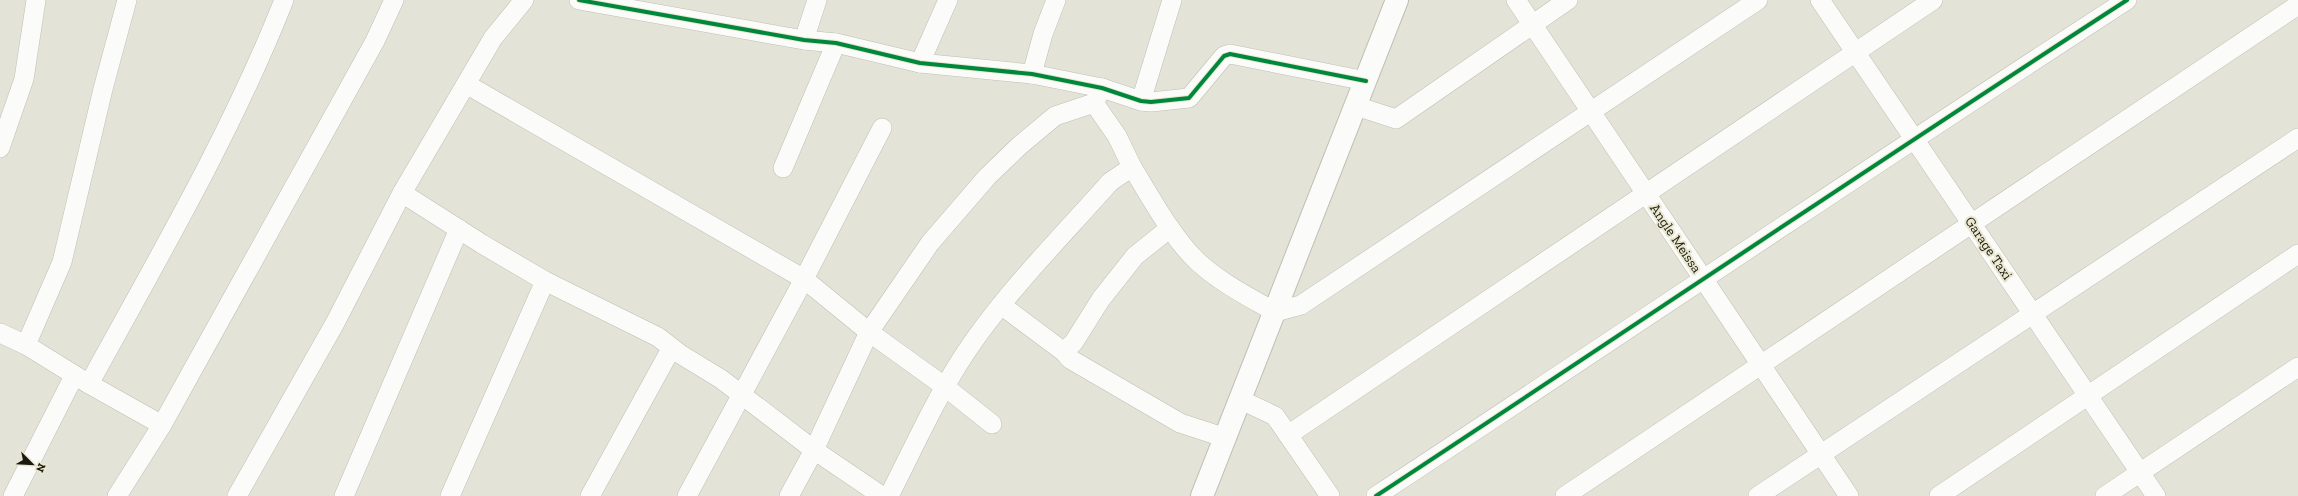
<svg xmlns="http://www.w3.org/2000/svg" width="2298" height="496" font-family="'Zilla Slab',serif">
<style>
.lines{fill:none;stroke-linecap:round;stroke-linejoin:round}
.minor-casing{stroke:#bfbfb5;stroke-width:20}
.tertiary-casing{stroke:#bfbfb5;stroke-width:24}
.minor{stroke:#fbfbf9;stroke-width:19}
.tertiary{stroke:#fbfbf9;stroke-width:22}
.cycleway-casing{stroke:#eae8d1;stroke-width:6}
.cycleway{stroke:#00873e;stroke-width:4}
.labels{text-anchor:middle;stroke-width:4;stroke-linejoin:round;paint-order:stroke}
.street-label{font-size:14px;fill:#1a1911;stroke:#eae8d1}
</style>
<rect width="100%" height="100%" fill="#e4e3d7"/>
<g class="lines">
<defs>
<g id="minor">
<path d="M579,0L804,40L836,43L920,63L1032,74L1102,88L1141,101L1151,102L1189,98L1224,56L1230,54L1366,81"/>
<path d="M1516,0L1849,496"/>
<path d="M1820,0L2156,496"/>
<path d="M804,40L817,0"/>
<path d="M920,63L948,0"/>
<path d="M1032,74L1043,34L1056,0"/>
<path d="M466,84L804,279L869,332L944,386L992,424"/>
<path d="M1141,101L1172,0"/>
<path d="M1356,106L1396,119L1568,0"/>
<path d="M0,148L24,79L36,0"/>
<path d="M1132,167C1150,196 1173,239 1198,262C1221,283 1249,297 1275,312L1301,305L1758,0"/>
<path d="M783,168L836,43"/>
<path d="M402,193L482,244L545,281L658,337L680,354L721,379L814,450L882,496"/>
<path d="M1001,305L1064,352L1074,342L1101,299L1135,256L1170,228"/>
<path d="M0,333L26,345L89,384L162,425"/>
<path d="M26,345L62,262L103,89L127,0"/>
<path d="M1064,352L1070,359L1180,423L1226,438"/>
<path d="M89,384C158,258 231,134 284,0"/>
<path d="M1241,400L1275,416L1330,496"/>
<path d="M1288,435L1933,0"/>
<path d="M13,496L74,376"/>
<path d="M117,496L162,425L375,41L394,0"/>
<path d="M237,496L335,323L402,193L493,38L524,0"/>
<path d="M344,496L459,229"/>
<path d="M450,496L545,281"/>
<path d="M590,496L671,349"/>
<path d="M687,496L804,279L882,128"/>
<path d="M789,496L814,450L869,332L930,243L987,177L1018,147L1055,116L1094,103L1102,88"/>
<path d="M889,496C916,443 940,388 975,339C1015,283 1065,233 1110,182L1132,167L1117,136L1094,103"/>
<path d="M1376,496C1627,331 1875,163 2127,0"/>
<path d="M1565,496L2298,5"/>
<path d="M1758,496L2298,138"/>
<path d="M1939,496L2298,254"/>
<path d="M2105,496L2298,367"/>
</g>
<path id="tertiary" d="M1202,496L1397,0"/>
</defs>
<use href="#minor" class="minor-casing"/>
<use href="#tertiary" class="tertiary-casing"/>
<use href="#minor" class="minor"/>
<use href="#tertiary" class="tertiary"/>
<defs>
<g id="cycleway">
<path d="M579,0L804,40L836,43L920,63L1032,74L1102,88L1141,101L1151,102L1189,98L1224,56L1230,54L1366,81"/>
<path d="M1376,496C1627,331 1875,163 2127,0"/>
</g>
</defs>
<use href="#cycleway" class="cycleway-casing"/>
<use href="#cycleway" class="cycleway"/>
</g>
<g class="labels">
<g class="street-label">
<text transform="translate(1676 238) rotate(56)" y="5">Angle Meissa</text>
<text transform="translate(1989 248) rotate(56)" y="5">Garage Taxi</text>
</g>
</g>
<g transform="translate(32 464) rotate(114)" stroke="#eae8d1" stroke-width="3" paint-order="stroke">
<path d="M0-3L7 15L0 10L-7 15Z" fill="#1a1911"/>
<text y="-6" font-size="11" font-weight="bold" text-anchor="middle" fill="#1a1911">N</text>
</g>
</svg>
